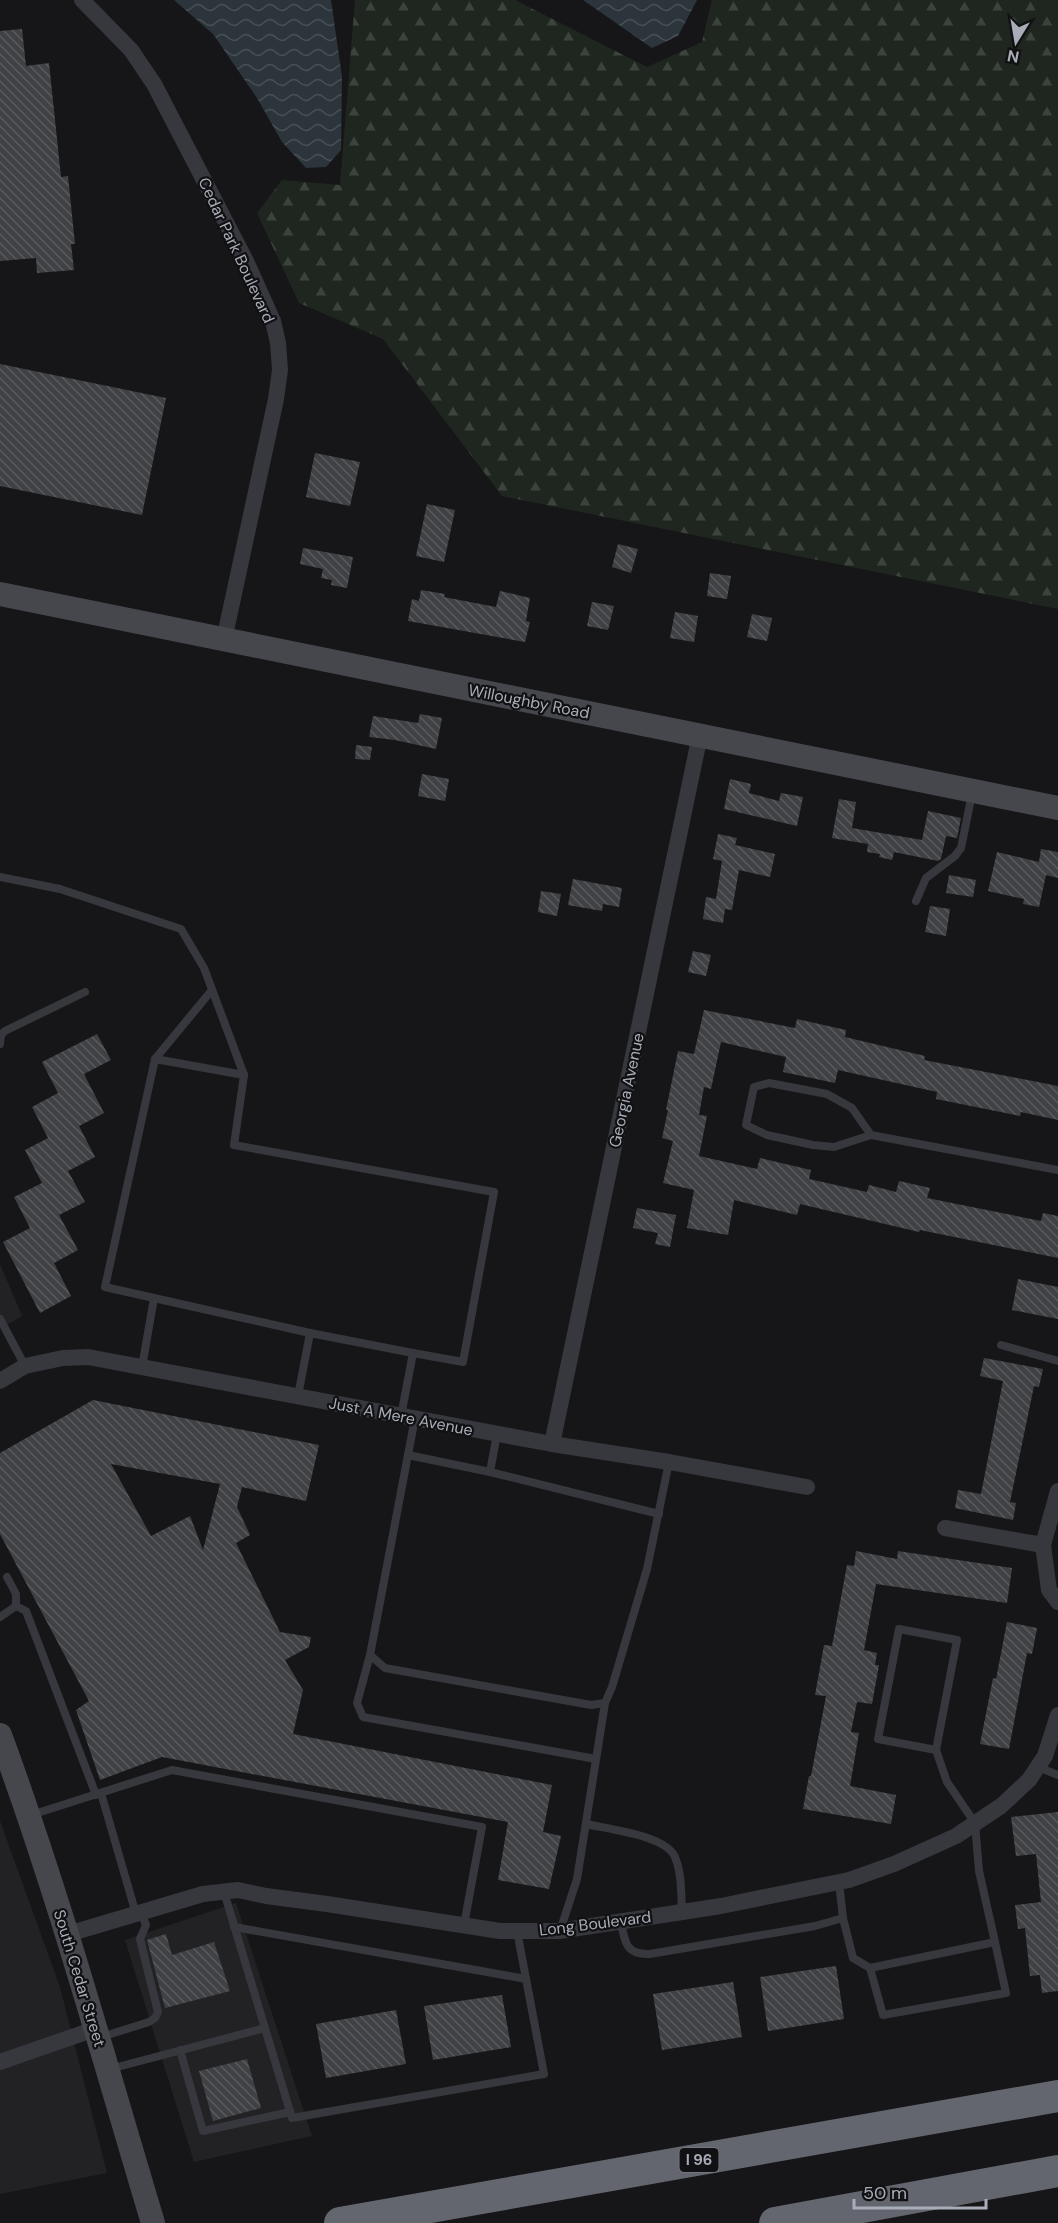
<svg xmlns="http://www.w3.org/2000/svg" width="1058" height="2223" font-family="'DM Sans',sans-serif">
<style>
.built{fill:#222225}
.forest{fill:url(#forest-firs)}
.water{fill:url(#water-waves)}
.building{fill:url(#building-back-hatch);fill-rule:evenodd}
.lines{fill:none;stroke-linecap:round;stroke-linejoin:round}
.lane{stroke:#37383d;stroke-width:8}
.street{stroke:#37383d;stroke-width:16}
.secondary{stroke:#45474d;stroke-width:24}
.highway{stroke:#63666e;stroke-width:32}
.labels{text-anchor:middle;stroke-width:4.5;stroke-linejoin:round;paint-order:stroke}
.shield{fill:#111113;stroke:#7b7e86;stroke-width:1.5}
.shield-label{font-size:15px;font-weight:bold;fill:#a8adb8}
.street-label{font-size:16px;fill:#a8adb8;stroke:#111113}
</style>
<defs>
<pattern id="forest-firs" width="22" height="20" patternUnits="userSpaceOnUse" patternTransform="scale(1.5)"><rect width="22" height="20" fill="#1e261f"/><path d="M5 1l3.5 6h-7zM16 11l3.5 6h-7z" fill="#3c433d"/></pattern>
<pattern id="water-waves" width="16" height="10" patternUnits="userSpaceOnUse" patternTransform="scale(1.5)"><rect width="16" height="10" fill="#2c353c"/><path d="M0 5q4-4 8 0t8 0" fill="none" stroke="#485056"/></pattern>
<pattern id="building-back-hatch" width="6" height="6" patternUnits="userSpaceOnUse" patternTransform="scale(1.5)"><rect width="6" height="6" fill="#404145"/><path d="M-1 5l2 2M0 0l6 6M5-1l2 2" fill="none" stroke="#595a5e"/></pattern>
</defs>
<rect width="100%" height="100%" fill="#161618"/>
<g class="built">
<path d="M0,1264L22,1316L0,1329Z"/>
<path d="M0,1821L60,1987L107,2173L0,2194Z"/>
<path d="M236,1903L312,2136L194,2162L125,1940Z"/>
</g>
<path class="forest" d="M355,0H515L647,67L702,42L712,0H1058V609L502,496L383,339L299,303L257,213L282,180L340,185Z"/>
<g class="water">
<path d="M174,0H331L342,77L341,150L326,167L306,168L282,142L257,98L213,34Z"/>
<path d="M583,0H697L678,36L652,48Z"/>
</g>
<g class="building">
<path d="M22,29L26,66L49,63L61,177L68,176L75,244H71L74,270L37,273L36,258L0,261V31Z"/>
<path d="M0,364L166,398L142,515L0,486Z"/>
<path d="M315,453L360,462L350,506L306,497Z"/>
<path d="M427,504L455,510L444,562L416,556Z"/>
<path d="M618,544L638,549L631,573L612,567Z"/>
<path d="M303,548L353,557L347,588L331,585L332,580L321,578L323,569L300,564Z"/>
<path d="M710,573L731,576L727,599L707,596Z"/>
<path d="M421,590L445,594L444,597L496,607L500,591L530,598L526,621L530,622L525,642L408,621L412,599L419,601Z"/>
<path d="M592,602L614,606L608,630L587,626Z"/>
<path d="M675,612L698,616L694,642L670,638Z"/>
<path d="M752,614L772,618L767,641L747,637Z"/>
<path d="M420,714L442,718L436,749L395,740L369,737L373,716L418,723Z"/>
<path d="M356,745L372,747L370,760L355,759Z"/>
<path d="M422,774L449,779L445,801L418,796Z"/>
<path d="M730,779L751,784L749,793L779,801L781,793L803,797L797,826L724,809Z"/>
<path d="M839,799L856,802L852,828L922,840L928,811L961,818L957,838L946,836L941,859L938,861L894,852L892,860L879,857L880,854L867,852L868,844L832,838Z"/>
<path d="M718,834L737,838L735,845L775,854L770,877L739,870L732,910L725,909L723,923L703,919L706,897L716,899L722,861L713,859Z"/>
<path d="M1041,849L1058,852V878L1046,875L1039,907L1023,904L1024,899L988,891L997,852L1039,862Z"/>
<path d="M949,875L976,880L973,897L946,893Z"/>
<path d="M573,879L622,888L619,907L603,904L602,911L568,905Z"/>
<path d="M541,891L561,894L557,916L538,912Z"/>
<path d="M930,906L950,909L946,936L925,932Z"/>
<path d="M693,951L711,955L706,976L688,972Z"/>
<path d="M704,1010L795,1028L797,1019L846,1030L845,1037L925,1056L924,1060L1058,1086V1120L1021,1112L1020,1116L936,1099L937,1092L838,1070L835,1083L783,1072L786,1057L721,1042L711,1089L704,1087L699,1115L707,1116L699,1156L757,1169L760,1158L811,1170L809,1179L867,1192L869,1185L896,1192L899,1181L930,1188L927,1198L1041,1221L1043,1213L1058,1216V1258L920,1230L919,1232L800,1204L797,1215L734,1200L728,1235L687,1228L694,1190L663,1183L673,1141L662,1138L668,1110H666L678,1051L694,1054Z"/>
<path d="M97,1034L111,1060L84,1074L104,1113L79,1126L95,1157L68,1171L85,1202L59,1215L78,1250L54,1263L71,1296L40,1313L3,1242L30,1228L14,1197L42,1183L25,1150L48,1138L32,1107L58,1093L42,1062Z"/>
<path d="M637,1208L676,1215L670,1247L655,1244L658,1233L633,1228Z"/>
<path d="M1018,1279L1058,1287V1319L1012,1310Z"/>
<path d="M984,1358L1043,1369L1039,1387L1034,1386L1010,1502L1016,1503L1013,1520L955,1508L958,1490L981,1494L1003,1381L980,1376Z"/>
<path d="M93,1400L319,1445L306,1501L242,1487L237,1507L250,1535L236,1543L280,1632L311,1637L309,1647L285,1660L303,1690L293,1734L552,1785L543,1832L561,1836L549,1889L498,1880L508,1822L162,1757L100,1780L76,1710L89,1701L0,1534V1453ZM111,1464L220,1484L203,1550L190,1516L151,1536Z"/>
<path d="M856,1551L897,1559L898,1551L1012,1568L1007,1603L876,1584L864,1650L877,1653L875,1665H879L872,1704L857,1702L851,1732L859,1733L850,1786L896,1795L891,1824L803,1809L809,1776H811L826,1696L815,1695L824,1645L832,1646L847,1565L854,1566Z"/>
<path d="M1007,1622L1037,1628L1032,1654L1027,1653L1009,1749L980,1744L993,1678L996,1679Z"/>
<path d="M1058,1812V1991L1042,1993L1040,1975L1030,1976L1025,1928L1018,1929L1015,1905L1041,1902L1036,1854L1016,1856L1011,1817Z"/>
<path d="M166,1934L172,1955L214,1942L230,1991L165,2008L147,1940Z"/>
<path d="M836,1966L844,2019L768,2031L760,1977Z"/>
<path d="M733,1982L742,2037L662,2050L653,1994Z"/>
<path d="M502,1995L511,2047L433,2060L424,2006Z"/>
<path d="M396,2010L406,2064L326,2078L316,2024Z"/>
<path d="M247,2059L261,2108L213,2121L199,2071Z"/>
</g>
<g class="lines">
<g class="lane">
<path d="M0,877L60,889L181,929L204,968L244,1075"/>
<path d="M916,901L926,878L955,856L961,848L972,794"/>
<path d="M0,1044L1,1035L5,1031L85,992"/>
<path d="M155,1059L212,990"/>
<path d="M871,1135L852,1108L827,1094L769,1083L754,1087L746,1125L767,1135L813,1145L834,1147L871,1135L1058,1170"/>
<path d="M154,1298L310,1333"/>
<path d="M0,1319L25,1366"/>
<path d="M1001,1345L1058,1361"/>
<path d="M142,1367L154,1298L105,1287L155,1059L244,1075L234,1145L494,1192L463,1362L413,1353L401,1416"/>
<path d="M298,1396L310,1333L413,1353"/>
<path d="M415,1418L370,1655L385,1668L591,1705L605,1703L612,1687L647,1569L669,1462"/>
<path d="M408,1455L490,1472L497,1434"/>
<path d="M490,1472L659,1514"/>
<path d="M16,1606L26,1611L96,1795"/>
<path d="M0,1617L16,1606V1594L7,1577"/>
<path d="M370,1655L357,1703L363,1717L596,1759"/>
<path d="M1038,1767L1058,1775"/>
<path d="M101,1793L136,1914"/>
<path d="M31,1815L172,1770L482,1827L464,1925"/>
<path d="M586,1824C607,1829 666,1835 675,1857C682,1874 681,1894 682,1912"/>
<path d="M839,1882L843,1918L853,1958L870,1968L995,1942L979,1871L975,1823L947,1782L936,1750L957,1640L899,1629L878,1739L936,1750"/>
<path d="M224,1892L292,2118L544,2074L517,1931"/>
<path d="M621,1922C625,1943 626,1955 650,1954L815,1926L843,1918"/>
<path d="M234,1927L526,1979"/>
<path d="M560,1931L577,1879L605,1703"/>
<path d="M870,1968L883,2015L1006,1993L995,1942"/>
<path d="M101,2037L149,2022L155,2018L158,2012L140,1939L146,1925L141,1913"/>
<path d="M180,2050L203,2131L290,2112"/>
<path d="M110,2069L265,2028"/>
</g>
<g class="street">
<path d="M82,0L131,50L154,84L246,261L273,321L278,343L280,370L276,399L224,640"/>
<path d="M0,1381L25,1366L63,1358L88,1357L552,1444L669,1462L807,1487"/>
<path d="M552,1444L700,735"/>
<path d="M1058,1491L1043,1545L1049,1590L1058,1602"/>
<path d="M945,1528L1043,1545"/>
<path d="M68,1934L203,1894L238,1890L266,1896L327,1904L500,1931H559L721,1906L849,1880L894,1864L956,1836L1001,1806L1029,1780L1045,1756L1058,1715"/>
<path d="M0,2062L95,2029"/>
</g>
<g class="secondary">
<path d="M0,594L1058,808"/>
<path d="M0,1735C59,1895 104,2060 153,2223"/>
</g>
<g class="highway">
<path d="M340,2223L1058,2096"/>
<path d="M775,2223L1058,2171"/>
</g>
</g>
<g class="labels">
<rect class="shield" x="679.5" y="2148" width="39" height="24" rx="4.5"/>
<g class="shield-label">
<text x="699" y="2165">I 96</text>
</g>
<g class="street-label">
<text transform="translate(237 250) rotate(65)" y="6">Cedar Park Boulevard</text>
<text transform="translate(529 701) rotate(11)" y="6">Willoughby Road</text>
<text transform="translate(626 1090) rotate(-78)" y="6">Georgia Avenue</text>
<text transform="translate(401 1416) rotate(11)" y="6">Just A Mere Avenue</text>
<text transform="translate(595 1923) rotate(-7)" y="6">Long Boulevard</text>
<text transform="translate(80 1978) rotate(73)" y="6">South Cedar Street</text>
</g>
</g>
<g transform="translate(1016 42) rotate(191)" stroke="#111113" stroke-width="4.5" paint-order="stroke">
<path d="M0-4.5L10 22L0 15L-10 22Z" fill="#a8adb8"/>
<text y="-9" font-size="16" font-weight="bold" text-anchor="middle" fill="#a8adb8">N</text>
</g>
<path d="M854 2199v9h132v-9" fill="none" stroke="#a8adb8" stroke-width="3"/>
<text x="863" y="2199" font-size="18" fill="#a8adb8" stroke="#111113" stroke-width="4.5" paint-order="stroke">50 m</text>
</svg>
